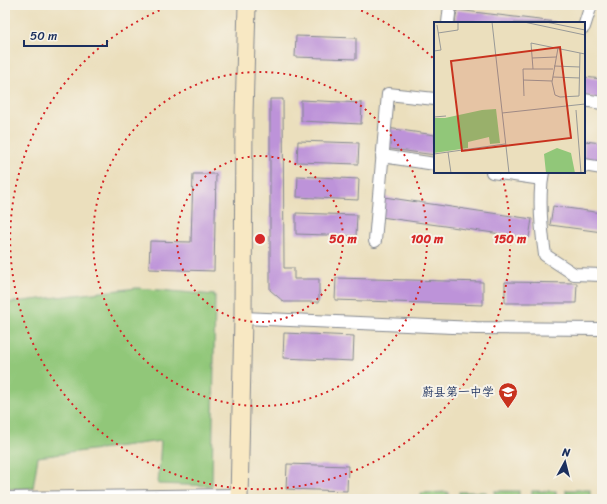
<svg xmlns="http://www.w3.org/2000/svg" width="607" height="504" font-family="Sriracha,'LXGW WenKai TC',sans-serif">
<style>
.green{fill:#91c779;stroke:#567b6c}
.building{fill:#bd93d9}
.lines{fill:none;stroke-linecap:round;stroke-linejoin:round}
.street-casing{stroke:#83878e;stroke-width:14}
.secondary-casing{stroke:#83878e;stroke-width:19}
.street{stroke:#fff;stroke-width:12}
.secondary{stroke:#f8e8c3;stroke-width:17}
.ring{fill:none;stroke:#d62828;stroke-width:2;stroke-dasharray:2 4}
.labels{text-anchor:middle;stroke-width:4;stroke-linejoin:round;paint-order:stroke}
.poi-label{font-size:12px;fill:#1b2f5e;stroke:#f7f3e8;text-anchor:end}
.inset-road{fill:none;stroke:#989997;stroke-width:1}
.view{fill:#c8321e;fill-opacity:0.15;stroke:#c8321e;stroke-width:2}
.inset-edge{fill:none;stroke:#1b2f5e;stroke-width:2}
.centre{fill:#d62828;stroke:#f7f3e8;stroke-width:2}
.ring-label{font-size:12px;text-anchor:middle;font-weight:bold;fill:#d62828;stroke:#f7f3e8;stroke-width:4;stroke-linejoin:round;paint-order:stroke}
</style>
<rect width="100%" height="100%" fill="#f7f3e8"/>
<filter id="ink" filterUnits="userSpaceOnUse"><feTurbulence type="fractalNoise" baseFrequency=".025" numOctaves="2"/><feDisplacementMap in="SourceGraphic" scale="8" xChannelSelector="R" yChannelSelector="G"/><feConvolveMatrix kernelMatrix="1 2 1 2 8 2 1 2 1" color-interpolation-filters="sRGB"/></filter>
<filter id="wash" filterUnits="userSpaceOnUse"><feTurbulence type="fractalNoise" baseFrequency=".012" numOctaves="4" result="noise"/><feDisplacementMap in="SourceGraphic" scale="16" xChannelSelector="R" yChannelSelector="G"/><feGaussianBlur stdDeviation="0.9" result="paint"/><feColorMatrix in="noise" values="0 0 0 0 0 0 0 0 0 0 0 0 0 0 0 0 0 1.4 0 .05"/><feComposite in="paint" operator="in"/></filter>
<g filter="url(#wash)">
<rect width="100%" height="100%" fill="#ebdfbd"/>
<g class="green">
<path d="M137,288L215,295L212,486L158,484L161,441L38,457L33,488L5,489V303Z"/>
<rect x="566" y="490" width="24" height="9"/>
<rect x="495" y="491" width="24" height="8"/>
<rect x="532" y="491" width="24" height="8"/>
<path d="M448,492V499H421V493Z"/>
<rect x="459" y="492" width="27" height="7"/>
</g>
<g id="blocks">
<g class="building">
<path d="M457,10L556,22V23H455Z"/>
<path d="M296,36L356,38V59L295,57Z"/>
<path d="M584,77L602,79V99L584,96Z"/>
<path d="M270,99H283L284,268H294V279H319V302H284L270,290Z"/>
<path d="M301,100L362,103L361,124L301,121Z"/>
<path d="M387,128L435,135V155L384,148Z"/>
<path d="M298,141L359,143L358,164L297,162Z"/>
<path d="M584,141L602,143V162L584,160Z"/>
<path d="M193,174H216L214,271L149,269L150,241L191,242Z"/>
<path d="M298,176L359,179L358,200L297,197Z"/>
<path d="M384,197L532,219L529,238L381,217Z"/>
<path d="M553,206L602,213V232L550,225Z"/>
<path d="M296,213L357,215L356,236L296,234Z"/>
<path d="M336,278L483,282V305L335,300Z"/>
<path d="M505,282L577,283L576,303H505Z"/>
<path d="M284,333L354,336L353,361L283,358Z"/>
<path d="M287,464L348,466L347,491L286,489Z"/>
</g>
</g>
</g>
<g filter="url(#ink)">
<use href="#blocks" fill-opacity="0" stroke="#83878e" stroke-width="1"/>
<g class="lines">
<defs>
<g id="street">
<path d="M448,23L450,5"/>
<path d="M584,27L591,5"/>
<path d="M584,100L602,103"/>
<path d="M382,156L435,164"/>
<path d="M584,165L602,168"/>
<path d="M492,172L542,179"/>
<path d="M543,172C538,199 541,228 545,255L574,274L602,275"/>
<path d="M375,241L388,94L435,99"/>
<path d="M243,318L476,328L602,329"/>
<path d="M5,498L239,495"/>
</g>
<path id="secondary" d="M239,499L243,318L244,114L247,5"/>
</defs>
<use href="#street" class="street-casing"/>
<use href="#secondary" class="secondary-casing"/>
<use href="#street" class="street"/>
<use href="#secondary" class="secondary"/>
</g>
</g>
<g class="ring">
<circle cx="260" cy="239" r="83"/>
<circle cx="260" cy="239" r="167"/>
<path d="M350 6A250 250 0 0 1 434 59M501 172A250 250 0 1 1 170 6"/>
</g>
<defs>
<symbol id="school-pin" viewBox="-11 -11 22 30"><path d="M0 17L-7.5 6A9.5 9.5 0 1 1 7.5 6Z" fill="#c8321e" stroke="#f7f3e8"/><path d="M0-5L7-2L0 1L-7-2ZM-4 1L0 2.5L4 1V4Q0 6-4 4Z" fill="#fff"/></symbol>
</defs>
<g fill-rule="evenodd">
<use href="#school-pin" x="497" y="381" width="22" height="30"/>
</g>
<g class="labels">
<g class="poi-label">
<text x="494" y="396">蔚县第一中学</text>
</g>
</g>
<g transform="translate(434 22)">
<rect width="151" height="151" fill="#ebdfbd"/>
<path d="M62,87L66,121L56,122L55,115L34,120V126L0,131V96H11L48,88ZM123,126L137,131L141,151H112L110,132Z" fill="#91c779"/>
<path class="inset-road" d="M58,0L75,151M90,0L151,13M112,0L151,8M4,11L24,8V0M124,26L118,60L121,73L126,75L145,74L146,31M0,29L7,28L3,3M98,36L122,35M120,44L146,45M99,47L97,21L151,32M119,55L146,56M89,58L118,59M90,74L89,47H119M142,88L147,151M68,91L151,82M0,95L12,94M14,130L17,151M0,132L71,122"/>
<path class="view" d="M126,25L137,116L28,129L17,39Z"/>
<rect width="151" height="151" class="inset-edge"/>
</g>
<circle cx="260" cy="239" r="6" class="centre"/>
<g class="ring-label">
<text x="343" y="243">50 m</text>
<text x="427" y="243">100 m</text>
<text x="510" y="243">150 m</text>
</g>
<rect width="607" height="504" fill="none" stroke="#f7f3e8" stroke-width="20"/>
<g transform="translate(565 462) rotate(7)" stroke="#f7f3e8" stroke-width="3" paint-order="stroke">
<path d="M0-3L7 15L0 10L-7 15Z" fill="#1b2f5e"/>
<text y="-6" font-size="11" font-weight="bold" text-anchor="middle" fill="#1b2f5e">N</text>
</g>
<path d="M24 40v6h83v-6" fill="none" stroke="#1b2f5e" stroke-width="2"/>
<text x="30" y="40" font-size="12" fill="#1b2f5e" stroke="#f7f3e8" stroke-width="3" paint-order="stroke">50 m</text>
</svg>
